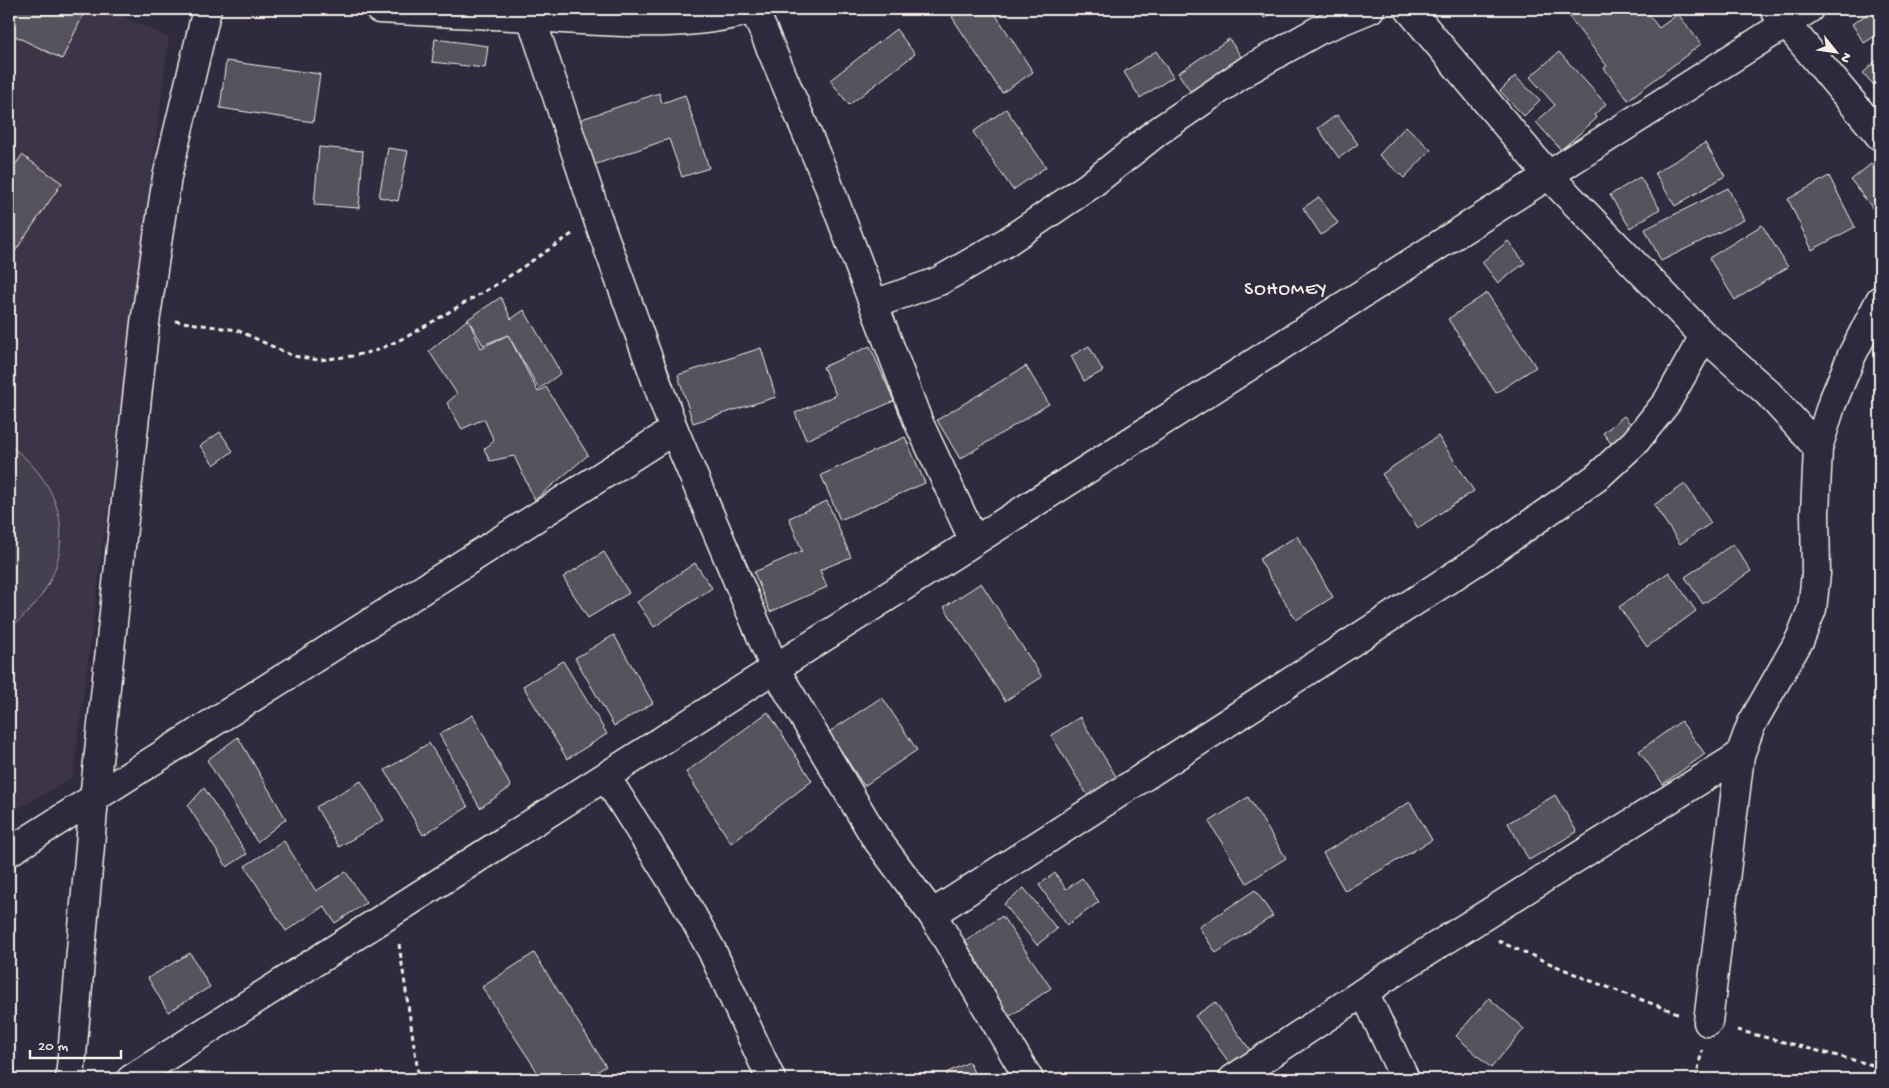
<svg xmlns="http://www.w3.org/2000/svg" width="1889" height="1088" font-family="'Gochi Hand',sans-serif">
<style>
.built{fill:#3b3647}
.green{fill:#454050;stroke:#9c989c}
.building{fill:#56525f;stroke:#f4f1e8}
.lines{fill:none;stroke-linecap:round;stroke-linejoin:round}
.minor-casing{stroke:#f4f1e8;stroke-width:31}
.tertiary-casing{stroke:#f4f1e8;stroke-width:31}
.path{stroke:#f4f1e8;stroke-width:3;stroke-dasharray:5 4;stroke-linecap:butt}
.minor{stroke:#2f2a3d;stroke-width:28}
.tertiary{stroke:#2f2a3d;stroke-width:28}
.labels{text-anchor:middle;stroke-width:5;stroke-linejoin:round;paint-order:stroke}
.quarter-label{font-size:19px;letter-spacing:1px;fill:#f4f1e8;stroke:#2f2a3d}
</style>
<rect width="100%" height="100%" fill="#2f2a3d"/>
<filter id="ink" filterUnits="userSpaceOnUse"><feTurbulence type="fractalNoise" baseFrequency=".02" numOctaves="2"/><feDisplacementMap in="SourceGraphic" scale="10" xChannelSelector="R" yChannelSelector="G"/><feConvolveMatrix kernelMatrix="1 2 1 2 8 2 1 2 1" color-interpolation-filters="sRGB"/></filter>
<g filter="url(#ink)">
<path class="built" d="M9,9H108L169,38L73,777L9,814Z"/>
<path class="green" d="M9,446C20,452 30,462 37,471C80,523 61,592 9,628Z"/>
<g class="building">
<path d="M9,9H86L62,59L9,33Z"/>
<path d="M963,9H992L1033,72L1002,93L952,17Z"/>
<path d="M1259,9H1280L1264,18Z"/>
<path d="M1563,9H1644L1659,28L1678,14L1701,44L1628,100L1604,68L1607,66Z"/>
<path d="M1875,9H1880V33L1864,43L1852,24Z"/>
<path d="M896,29L915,54L849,105L830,80Z"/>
<path d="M435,39L488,46L485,68L432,62Z"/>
<path d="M1229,39L1247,65L1196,100L1178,73Z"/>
<path d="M1156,51L1173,77L1140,98L1124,72Z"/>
<path d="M1559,52L1606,104L1594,115L1597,118L1561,150L1536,122L1555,105L1530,77Z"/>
<path d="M1880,57V92L1863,73Z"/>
<path d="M226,61L320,74L313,122L220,108Z"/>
<path d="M1515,76L1540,100L1524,116L1500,91Z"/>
<path d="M659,93L662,103L685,95L709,168L682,177L669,139L585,168L570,123Z"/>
<path d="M1006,109L1046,167L1013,190L973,132Z"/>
<path d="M1337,115L1358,144L1339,158L1318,128Z"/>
<path d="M1406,126L1431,150L1404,178L1379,155Z"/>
<path d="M1705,143L1725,176L1675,206L1655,173Z"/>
<path d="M319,147L363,151L359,208L314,205Z"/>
<path d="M388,148L408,151L398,201L379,197Z"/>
<path d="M22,155L62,183L9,260V174Z"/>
<path d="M1871,164L1880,176V218L1851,180Z"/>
<path d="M1829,176L1855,227L1812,250L1788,199Z"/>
<path d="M1640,177L1660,209L1630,228L1610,195Z"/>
<path d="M1728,188L1744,220L1661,261L1645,229Z"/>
<path d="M1319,197L1338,223L1321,235L1303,208Z"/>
<path d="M1762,225L1788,267L1735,300L1709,258Z"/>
<path d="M1508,241L1525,263L1498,283L1482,262Z"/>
<path d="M1487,293L1536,367L1496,393L1448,319Z"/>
<path d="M501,297L511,319L524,310L561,373L539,389L508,335L483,345L468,319Z"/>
<path d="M468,319L481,348L508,335L538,392L546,387L588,455L535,500L514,456L490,461L484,449L494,441L484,419L462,429L447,403L457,394L429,351Z"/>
<path d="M870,346L894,401L806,440L795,413L836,395L823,367Z"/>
<path d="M1089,346L1103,371L1084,381L1071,356Z"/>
<path d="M761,348L776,397L693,423L678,375Z"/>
<path d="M1026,366L1049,404L960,459L937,420Z"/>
<path d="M1624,416L1638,433L1617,451L1603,433Z"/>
<path d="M220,432L233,451L214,465L200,446Z"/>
<path d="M1438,436L1474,491L1418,528L1382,474Z"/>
<path d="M905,437L925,483L840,520L821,475Z"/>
<path d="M1685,484L1711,523L1680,544L1654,505Z"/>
<path d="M827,501L851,557L820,570L827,587L770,612L754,572L802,551L789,518Z"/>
<path d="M1297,536L1333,597L1296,620L1259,559Z"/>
<path d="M1733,544L1751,571L1703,604L1685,577Z"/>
<path d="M604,552L629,593L588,618L563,577Z"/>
<path d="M695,563L712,588L654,627L637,602Z"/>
<path d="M1669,572L1696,611L1647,647L1619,607Z"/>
<path d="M981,583L1042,677L1005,701L944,607Z"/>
<path d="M614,635L653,703L614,726L575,658Z"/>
<path d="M563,661L607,734L567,759L523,686Z"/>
<path d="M882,697L917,750L864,786L829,732Z"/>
<path d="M768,712L812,781L731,843L686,772Z"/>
<path d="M473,715L511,787L480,808L439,734Z"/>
<path d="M1080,717L1117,778L1088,796L1051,735Z"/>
<path d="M1681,721L1705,754L1663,784L1639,751Z"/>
<path d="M238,737L286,819L257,842L207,760Z"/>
<path d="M429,743L468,807L423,835L385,770Z"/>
<path d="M361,781L384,820L339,847L316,807Z"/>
<path d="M204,788L247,854L227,867L188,806Z"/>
<path d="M1555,795L1577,832L1529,860L1508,823Z"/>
<path d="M1248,797L1286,858L1247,883L1209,822Z"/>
<path d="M1410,802L1432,840L1345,891L1323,853Z"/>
<path d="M284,841L316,891L346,872L366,903L335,923L324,906L286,931L245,866Z"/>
<path d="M1055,873L1066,889L1082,878L1099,902L1067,925L1039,885Z"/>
<path d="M1024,888L1057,929L1037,945L1004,904Z"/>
<path d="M1255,890L1273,916L1216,953L1199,927Z"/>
<path d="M1002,916L1051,988L1009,1017L960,945Z"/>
<path d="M190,953L210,987L168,1012L148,978Z"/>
<path d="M534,953L606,1066L586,1079H542L482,987Z"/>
<path d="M1489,998L1524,1029L1491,1068L1456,1036Z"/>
<path d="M1215,1002L1251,1051L1231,1065L1195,1016Z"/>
<path d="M969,1062L977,1079H949L946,1073Z"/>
</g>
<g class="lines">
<defs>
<g id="minor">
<path d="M379,9C430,12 480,14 531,17C606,21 681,30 755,9"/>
<path d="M754,9L825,176L918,421L974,541"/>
<path d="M1409,9L1548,175L1704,336L1768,393L1818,448"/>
<path d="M1775,10L1880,136"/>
<path d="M531,17L597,217L674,430L775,669L875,837L932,914L1029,1079"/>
<path d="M874,304L939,281L1005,243L1089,186L1157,132L1248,70L1319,30L1370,9"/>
<path d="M606,777L682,897L712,951L771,1079"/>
<path d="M9,852L674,430"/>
<path d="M932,914L1483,557L1596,478L1635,442L1667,402L1704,336"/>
<path d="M1364,992L1405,1079"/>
<path d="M1708,1022L1740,755L1751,725L1800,639L1812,609L1816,574L1815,513L1818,448L1831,406L1852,355L1880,300"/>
<path d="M131,1079L1809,9"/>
<path d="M1233,1079L1382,980L1740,755"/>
</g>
<path id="tertiary" d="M70,1079L94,799L145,323L167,177L207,9"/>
</defs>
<use href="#minor" class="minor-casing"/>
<use href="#tertiary" class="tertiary-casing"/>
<g class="path">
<path d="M175,321L237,330L293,356L319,360L353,356L378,350L408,336L502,281L572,234"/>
<path d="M1498,941L1591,981L1680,1014"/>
<path d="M399,944L419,1079"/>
<path d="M1737,1030L1880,1067"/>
<path d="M1696,1079L1702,1050"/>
</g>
<use href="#minor" class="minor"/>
<use href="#tertiary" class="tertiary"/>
</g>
</g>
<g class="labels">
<g class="quarter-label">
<text x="1286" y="294">SOHOMEY</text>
</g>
</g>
<rect width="1889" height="1088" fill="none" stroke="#2f2a3d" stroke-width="30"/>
<rect x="15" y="15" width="1859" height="1058" fill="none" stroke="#f4f1e8" stroke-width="2" filter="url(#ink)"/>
<g transform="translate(1836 52) rotate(120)" stroke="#2f2a3d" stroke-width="4" paint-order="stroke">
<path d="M0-4L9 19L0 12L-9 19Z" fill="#f4f1e8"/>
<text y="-8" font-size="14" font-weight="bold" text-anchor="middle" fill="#f4f1e8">N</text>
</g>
<path d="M30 1050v8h91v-8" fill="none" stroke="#f4f1e8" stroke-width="2.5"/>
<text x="38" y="1050" font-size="15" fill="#f4f1e8" stroke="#2f2a3d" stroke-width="4" paint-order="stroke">20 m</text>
</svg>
